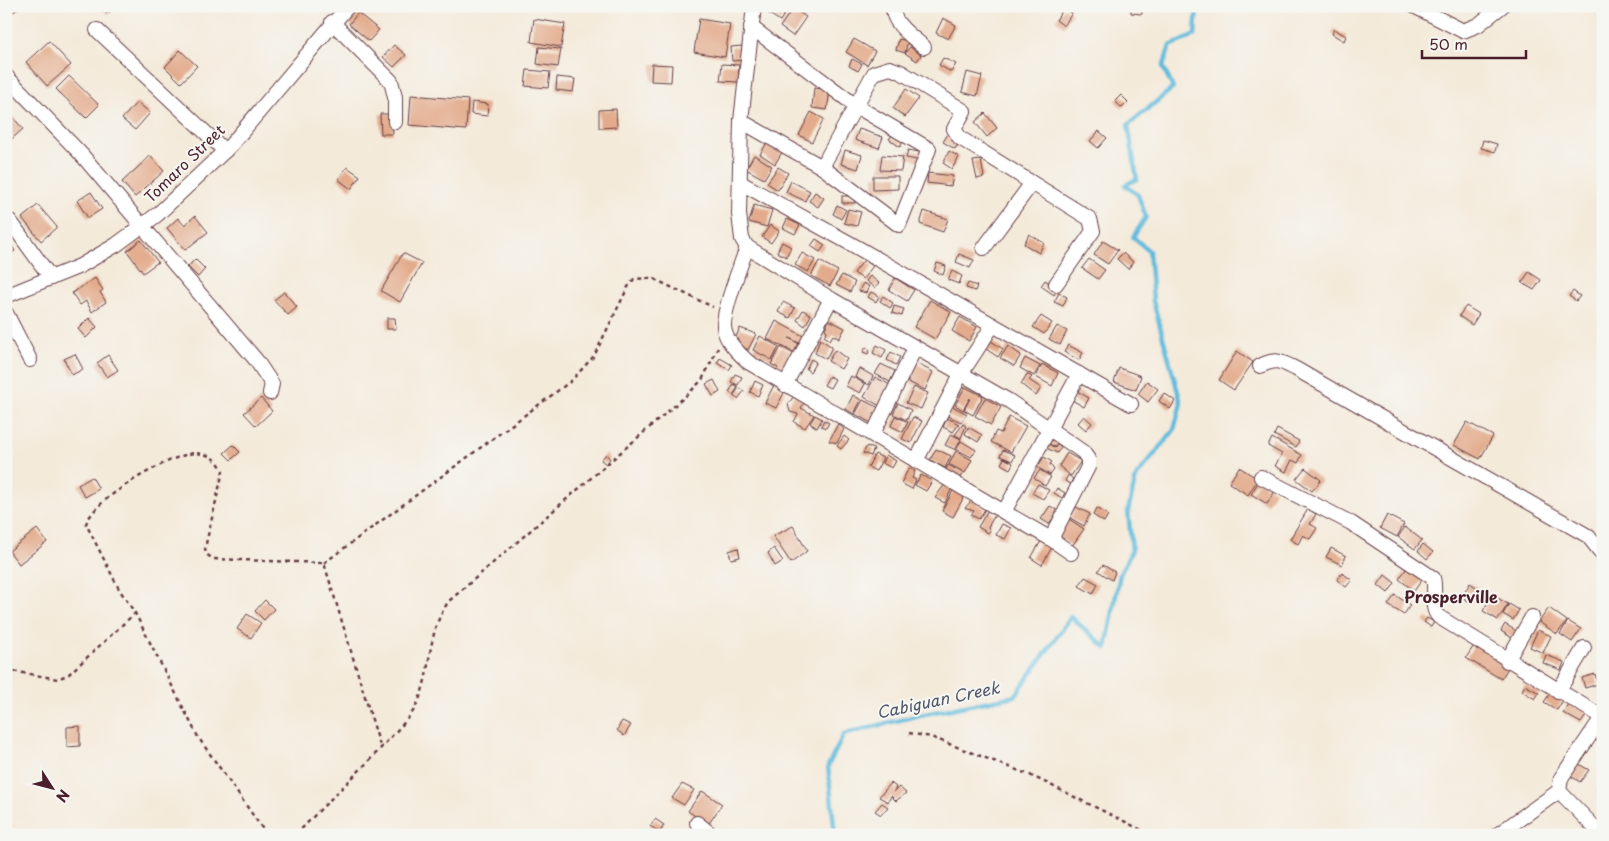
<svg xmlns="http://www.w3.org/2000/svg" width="1609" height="841" font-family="'Playpen Sans',sans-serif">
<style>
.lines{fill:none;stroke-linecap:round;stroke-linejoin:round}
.stream{stroke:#5ebbdc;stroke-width:4.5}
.building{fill:#e3ab8c}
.minor-casing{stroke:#643d45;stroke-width:16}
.path{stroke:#643d45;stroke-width:2.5;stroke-dasharray:4 4;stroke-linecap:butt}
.minor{stroke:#fff;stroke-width:14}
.labels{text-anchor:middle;stroke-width:4;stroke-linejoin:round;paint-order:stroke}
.street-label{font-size:15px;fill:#4a1f2b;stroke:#f6f6f2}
.neighbourhood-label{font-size:16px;font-weight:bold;fill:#4a1f2b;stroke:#f6f6f2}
.water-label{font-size:16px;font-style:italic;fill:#515669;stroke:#f6f6f2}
</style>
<rect width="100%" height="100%" fill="#f6f6f2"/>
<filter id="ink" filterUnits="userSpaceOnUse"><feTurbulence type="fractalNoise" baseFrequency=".02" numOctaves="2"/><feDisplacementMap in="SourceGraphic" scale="10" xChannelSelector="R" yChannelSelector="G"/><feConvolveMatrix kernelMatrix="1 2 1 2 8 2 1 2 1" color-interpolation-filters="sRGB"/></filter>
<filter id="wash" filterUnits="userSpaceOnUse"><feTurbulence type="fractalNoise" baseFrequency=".0096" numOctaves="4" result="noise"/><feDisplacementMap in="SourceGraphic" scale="20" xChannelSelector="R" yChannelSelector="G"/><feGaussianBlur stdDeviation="1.12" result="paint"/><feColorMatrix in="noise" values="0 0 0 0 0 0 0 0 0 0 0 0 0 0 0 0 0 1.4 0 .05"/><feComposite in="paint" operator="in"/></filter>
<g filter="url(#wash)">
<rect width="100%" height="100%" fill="#f4eada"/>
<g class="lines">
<path class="stream" d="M835,835L828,766L844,734L920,715L1015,696L1071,617L1106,648L1120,574L1132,550L1128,511L1136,477L1174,430L1181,403L1153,301L1149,251L1133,237L1146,217L1138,195L1125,185L1137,179L1128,125L1173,88L1163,67L1170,46L1195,35L1197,6"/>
</g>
<g id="blocks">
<g class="building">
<path d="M6,6H18L19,8L6,17Z"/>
<path d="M99,6H114L108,14Z"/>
<path d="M773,6H782L787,10L780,21L768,13Z"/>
<path d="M1131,6L1142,7V14L1131,13Z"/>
<path d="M793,8L806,17L793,36L780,27Z"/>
<path d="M1064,8L1072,13L1064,26L1056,20Z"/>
<path d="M358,13L379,30L369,41L349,24Z"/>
<path d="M943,18L956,25L948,39L936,33Z"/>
<path d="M534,19L565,24L561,47L531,42Z"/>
<path d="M699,19L730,24L725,57L694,52Z"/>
<path d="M1334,29L1346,36L1344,41L1332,34Z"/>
<path d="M854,39L875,51L867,65L846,52Z"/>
<path d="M899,39L908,41L905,53L896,50Z"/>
<path d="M49,41L71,65L47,86L26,62Z"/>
<path d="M394,45L406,55L394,67L383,57Z"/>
<path d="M742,46L743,60L732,61L731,47Z"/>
<path d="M539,47L561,49L558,67L537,64Z"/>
<path d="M910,47L921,55L917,61L905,53Z"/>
<path d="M180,50L197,66L181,83L165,67Z"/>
<path d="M943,58L956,64L951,72L939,65Z"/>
<path d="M852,59L862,64L858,71L849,66Z"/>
<path d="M652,64L672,65L671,82L651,81Z"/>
<path d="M722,64L739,65L738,82L720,81Z"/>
<path d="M527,70L550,72L548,88L525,86Z"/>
<path d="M967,72L982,76L977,96L962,92Z"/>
<path d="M69,76L99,105L86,118L56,89Z"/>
<path d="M557,77L575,79L573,92L556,90Z"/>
<path d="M814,88L830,90L827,110L812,108Z"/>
<path d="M906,89L919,98L905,117L893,108Z"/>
<path d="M411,95L468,100L466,130L409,125Z"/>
<path d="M1121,95L1128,102L1122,108L1115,101Z"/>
<path d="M137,102L150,113L135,130L122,119Z"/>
<path d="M472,102L488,104L487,116L471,114Z"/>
<path d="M6,109L23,129L6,144Z"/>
<path d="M616,109L617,127L599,128V110Z"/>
<path d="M811,112L824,119L812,142L799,135Z"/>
<path d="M985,113L997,128L987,137L975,122Z"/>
<path d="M380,114H392L393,134H381Z"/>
<path d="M859,129L883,137L879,148L855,140Z"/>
<path d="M1099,131L1107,138L1098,148L1090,141Z"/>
<path d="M894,133L904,140L900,147L889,139Z"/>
<path d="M948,134L960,141L955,149L943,142Z"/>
<path d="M769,140L784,149L775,164L760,154Z"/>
<path d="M1483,140L1497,144L1495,152L1481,148Z"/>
<path d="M845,150L862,155L858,169L841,164Z"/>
<path d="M908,150L925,153L923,161L906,158Z"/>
<path d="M949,151L959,157L952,169L943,163Z"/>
<path d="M754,155L772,166L764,179L746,169Z"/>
<path d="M882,155L903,157L901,171L880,170Z"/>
<path d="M150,156L164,171L135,197L122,182Z"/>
<path d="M981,160L984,177L977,179L973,161Z"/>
<path d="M347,167L360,176L351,189L338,179Z"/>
<path d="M778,167L788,173L778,190L767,183Z"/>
<path d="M928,173L953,176L951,186L927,183Z"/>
<path d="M873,176H898V189L873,190Z"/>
<path d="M791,181L810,191L805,201L786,192Z"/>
<path d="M91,192L102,209L88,218L77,201Z"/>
<path d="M815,192L824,198L818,207L809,201Z"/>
<rect x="842" y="196" width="13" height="7"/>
<path d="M38,205L57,227L41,241L22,218Z"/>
<path d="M754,205L772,210L767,227L749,222Z"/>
<path d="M837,205L846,210L841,219L833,214Z"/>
<path d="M848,209L861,212L857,226L844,223Z"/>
<path d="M924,211L948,219L943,232L920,224Z"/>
<path d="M195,216L208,232L185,250L167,228L178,218L184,225Z"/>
<path d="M787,219L800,225L795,234L783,228Z"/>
<path d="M770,225L779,231L771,243L762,237Z"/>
<path d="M1029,234L1044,243L1039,253L1024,244Z"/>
<path d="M816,239L825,245L820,252L811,246Z"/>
<path d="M141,240L158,262L143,273L127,251Z"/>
<path d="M1103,241L1118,250L1108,264L1094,255Z"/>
<path d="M9,242L15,251L6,256V244Z"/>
<path d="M782,242L791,247L786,257L777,252Z"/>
<path d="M403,253L422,263L400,302L381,291Z"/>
<path d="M802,253L815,260L808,272L795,265Z"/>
<path d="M1123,253L1133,262L1128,269L1117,259Z"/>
<path d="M959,254L974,260L970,268L956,262Z"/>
<path d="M195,259L205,269L198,277L188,267Z"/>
<path d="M1089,259L1105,270L1098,279L1082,268Z"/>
<path d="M864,260L873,266L863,279L854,273Z"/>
<path d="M819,261L838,271L830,286L811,276Z"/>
<path d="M937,263L946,266L943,275L934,271Z"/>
<path d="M952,271L962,276L959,284L948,280Z"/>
<path d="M1529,272L1541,280L1534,290L1522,283Z"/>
<path d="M842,275L855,282L850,292L836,285Z"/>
<path d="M870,276L879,283L875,288L866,281Z"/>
<path d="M95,278L103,290L100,292L106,302L92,312L86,301L80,305L72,293Z"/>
<path d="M895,278L914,290L907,301L889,290Z"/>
<path d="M1045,280L1058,289L1054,295L1041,286Z"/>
<path d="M863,283L869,286L866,293L859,291Z"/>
<path d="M968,283L977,286L975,291L966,288Z"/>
<path d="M1573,291L1580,296L1576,301L1569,296Z"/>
<path d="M284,292L297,307L288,315L274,300Z"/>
<path d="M871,292L879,296L876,302L868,297Z"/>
<path d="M1059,293L1067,297L1063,306L1054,302Z"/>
<path d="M883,296L893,303L890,308L880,301Z"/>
<path d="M930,300L951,312L935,339L914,327Z"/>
<path d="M783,302L795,308L790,318L778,312Z"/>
<path d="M894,306L904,309L902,316L892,313Z"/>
<path d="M1466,306L1479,314L1472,325L1459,316Z"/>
<path d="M803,310L811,315L805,326L797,320Z"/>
<path d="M1041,316L1052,323L1044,334L1033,327Z"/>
<path d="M960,317L977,327L969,341L952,331Z"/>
<path d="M89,318L97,327L86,338L78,329Z"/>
<path d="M387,318H395L396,329H387Z"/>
<path d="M829,320L845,328L839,339L833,335L830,340L824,336L827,331L825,329Z"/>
<path d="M776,321L805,337L801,344L789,338L801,345L796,353L767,339Z"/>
<path d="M1057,326L1067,331L1060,345L1049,339Z"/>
<path d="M740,328L756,334L748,350L734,341Z"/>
<path d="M760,336L779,347L772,360L753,350Z"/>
<path d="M820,339L832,347L826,359L815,353Z"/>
<path d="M991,341L1003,349L998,357L986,349Z"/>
<path d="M877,345L886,350L882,358L873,353Z"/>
<path d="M1068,345L1083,353L1079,360L1064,352Z"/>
<path d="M1008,346L1021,355L1014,366L1000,358Z"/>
<path d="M781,347L796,355L785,377L775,371L778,368L771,364Z"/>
<path d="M866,347L870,350L868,354L863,352Z"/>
<path d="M835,350L847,359L841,369L828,361Z"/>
<path d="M1237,351L1253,362L1234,390L1219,380Z"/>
<path d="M891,352L900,357L896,365L887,360Z"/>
<path d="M75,354L83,369L72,375L64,359Z"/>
<path d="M108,355L118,370L107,377L97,363Z"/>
<path d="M720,358L732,365L729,370L717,363Z"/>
<path d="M1025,358L1040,366L1034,376L1020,368Z"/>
<path d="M811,359L816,362L810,372L806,369Z"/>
<path d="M915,363L933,372L925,390L906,381Z"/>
<path d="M881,364L895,371L890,382L875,374Z"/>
<path d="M1042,364L1058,373L1052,386L1036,377Z"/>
<path d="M859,368L873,376L869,385L855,377Z"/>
<path d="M1119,368L1141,376L1136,390L1114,382Z"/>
<path d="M735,374L742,377L738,385L731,382Z"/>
<path d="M1027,374L1032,377L1029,380L1041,388L1036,396L1021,384Z"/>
<path d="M829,376L835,379L830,388L824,385Z"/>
<path d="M851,376L865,384L860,393L846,386Z"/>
<path d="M875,377L892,386L880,406L864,397Z"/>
<path d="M714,380L720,392L713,396L706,384Z"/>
<path d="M755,381L763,385L758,396L750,392Z"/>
<path d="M1147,381L1158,389L1148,402L1138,394Z"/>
<path d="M734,384L738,387L733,395L729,392Z"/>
<path d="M774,385L785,391L776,408L765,403Z"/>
<path d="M914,387L928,393L921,409L906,403Z"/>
<path d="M965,387L983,396L973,415L964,410L970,398L963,410L955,405Z"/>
<path d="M739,388L744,391L738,399L733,396Z"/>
<path d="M1077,391L1089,398L1084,407L1072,400Z"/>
<path d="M1164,393L1175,401L1170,409L1159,401Z"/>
<path d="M795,395L805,401L801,408L814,415L805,428L794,422L798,414L790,412L788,404Z"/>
<path d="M853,395L861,400L854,414L846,409Z"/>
<path d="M261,398L272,411L256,426L244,413Z"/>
<path d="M985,398L1001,407L991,425L975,416Z"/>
<path d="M863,400L879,408L871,423L855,414Z"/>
<path d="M898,403L911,410L907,420L893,414Z"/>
<path d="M952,406L967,414L961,422L948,416Z"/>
<path d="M815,415L822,419L817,428L810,423Z"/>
<path d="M895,416L908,422L903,432L891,426Z"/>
<path d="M1084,416L1092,423L1086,430L1078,423Z"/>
<path d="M913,417L922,421L911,443L902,439Z"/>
<path d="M1009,417L1026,426L1011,452L991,442L996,431L1001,433Z"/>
<path d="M947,418L959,424L953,432L943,427Z"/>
<path d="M824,420L829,423L826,428L821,426Z"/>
<path d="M1467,422L1493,436L1480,459L1454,445Z"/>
<path d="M838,424L844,429L837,443L829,441Z"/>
<path d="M963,424L966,426L961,438L955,435Z"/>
<path d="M968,427L982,435L978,442L965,434Z"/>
<path d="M1277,429L1299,441L1296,447L1274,435Z"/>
<path d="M951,434L961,439L956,450L945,445Z"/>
<path d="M844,436L849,440L841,449L837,446Z"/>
<path d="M1052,438L1058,442L1054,447L1049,443Z"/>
<path d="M1272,438L1302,455L1298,463L1292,460L1286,472L1275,466L1282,454L1268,446Z"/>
<path d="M961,441L976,450L971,457L956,449Z"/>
<path d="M1058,443L1061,448L1057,453L1046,448L1049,444L1055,448Z"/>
<path d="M233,445L240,452L231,460L224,453Z"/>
<path d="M867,446L874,449L871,456L863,453Z"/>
<path d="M936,449L951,456L945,468L930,460Z"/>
<path d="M1003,450L1015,455L1012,461L1000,456Z"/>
<path d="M956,451L972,460L965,473L949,464Z"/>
<path d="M1067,453L1081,461L1071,476L1059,466Z"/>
<path d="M606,454L610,459L606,464L601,460Z"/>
<path d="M875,454L883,458L876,471L868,467Z"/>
<path d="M886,455L896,461L892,468L882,463Z"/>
<path d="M1044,457L1052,462L1050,464L1054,470L1050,475L1037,467Z"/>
<path d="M1004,458L1013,463L1010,469L1001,464Z"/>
<path d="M948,465L963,473L959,479L945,471Z"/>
<path d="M1239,467L1258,479L1248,495L1229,483Z"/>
<path d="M909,468L915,471L912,478L916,480L912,489L901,483Z"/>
<path d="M1305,468L1321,480L1312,491L1296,479Z"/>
<path d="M1040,470L1051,477L1045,486L1034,478Z"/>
<path d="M921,475L932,481L926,491L915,485Z"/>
<path d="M1068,475L1073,479L1070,484L1065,481Z"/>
<path d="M92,477L99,489L85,497L78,485Z"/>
<path d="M1259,481L1275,491L1267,504L1251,494Z"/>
<path d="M945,484L952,488L945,503L935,498Z"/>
<path d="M1038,484L1049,490L1043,499L1032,493Z"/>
<path d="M1057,488L1065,493L1062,498L1054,493Z"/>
<path d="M954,489L965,495L953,517L942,511Z"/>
<path d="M972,500L985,509L979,519L971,515L974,511L965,508Z"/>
<path d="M1050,506L1058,511L1049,524L1041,519Z"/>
<path d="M1076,507L1090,514L1084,526L1070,518Z"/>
<path d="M1097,508L1108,515L1104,522L1093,515Z"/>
<path d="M1308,509L1316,514L1310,524L1317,528L1310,539L1303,535L1298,544L1290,539Z"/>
<path d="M988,510L995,515L988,527L990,531L988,533L978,527Z"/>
<path d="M1387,515L1404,524L1397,537L1380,528Z"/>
<path d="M1069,519L1084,529L1072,546L1057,536Z"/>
<path d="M1002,524L1011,528L1005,539L996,535Z"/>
<path d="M793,526L807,551L791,563L773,536Z"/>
<path d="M1405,527L1422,540L1415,549L1398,537Z"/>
<path d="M37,529L47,542L19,564L9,551Z"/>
<path d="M1041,541L1052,547L1042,565L1031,558Z"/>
<path d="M1423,544L1433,552L1427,559L1418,551Z"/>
<path d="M738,548L740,557L731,559L729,551Z"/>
<path d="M774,548L783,561L775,566L768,553Z"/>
<path d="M1331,548L1346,556L1342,565L1326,557Z"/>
<path d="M1103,565L1115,572L1112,580L1098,571Z"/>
<path d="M1409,565L1424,577L1414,591L1399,579Z"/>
<path d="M1342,573L1352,580L1346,587L1337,580Z"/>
<path d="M1385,575L1395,583L1388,593L1378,585Z"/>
<path d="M1085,577L1098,584L1093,594L1079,586Z"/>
<path d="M1470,583L1479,589L1471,603L1462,597Z"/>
<path d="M1395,595L1410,605L1404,615L1388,605Z"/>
<path d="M1492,595L1508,604L1498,620L1483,611Z"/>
<path d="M265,600L274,609L264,620L255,611Z"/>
<path d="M1509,604L1519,610L1513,620L1503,614Z"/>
<path d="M1549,608L1567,621L1557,634L1539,622Z"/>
<path d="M247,614L261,623L251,638L237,629Z"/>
<path d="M1427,618L1434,622L1431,627L1424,622Z"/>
<path d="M1568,621L1581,629L1572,642L1560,634Z"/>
<path d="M1505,624L1521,634L1517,641L1501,631Z"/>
<path d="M1538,630L1551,636L1543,653L1530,647Z"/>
<path d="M1475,644L1510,665L1501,679L1466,658Z"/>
<path d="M1546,655L1564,662L1561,670L1543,663Z"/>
<path d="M1595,674L1598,684L1585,688L1582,678Z"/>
<path d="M1525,685L1539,693L1535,699L1522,691Z"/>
<path d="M1551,692L1563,700L1557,710L1544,702Z"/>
<path d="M1569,702L1588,713L1581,723L1563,713Z"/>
<path d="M622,721L631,725L624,736L617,730Z"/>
<path d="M80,726V746L67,747V727Z"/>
<path d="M1600,729L1603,731V746L1593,738Z"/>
<path d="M1577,763L1589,770L1580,782L1569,775Z"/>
<path d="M891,783L896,787L894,792L899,787L906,793L896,801L891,796L888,802L879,797Z"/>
<path d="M682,784L694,790L684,805L672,798Z"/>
<path d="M1603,786V799L1597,791Z"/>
<path d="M702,791L722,804L708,825L688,811Z"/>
<path d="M882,803L888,807L881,815L875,811Z"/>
<path d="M655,819L664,825L660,832L650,826Z"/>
</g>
</g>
</g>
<g filter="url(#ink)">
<use href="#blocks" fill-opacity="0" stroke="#643d45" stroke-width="1"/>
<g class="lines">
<defs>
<g id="minor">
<path d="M754,6L741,121L739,214L742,239L747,247L831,299L1009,401L1083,452L1088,459V467L1051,539"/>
<path d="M894,6C889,22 914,38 924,47"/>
<path d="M1414,6L1463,31L1478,25L1502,6"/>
<path d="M332,22L391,81L395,97V122"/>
<path d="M97,30L225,151"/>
<path d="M6,76L81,154L256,360L272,384L270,393"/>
<path d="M741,121L822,167L899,225L929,149L856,106L751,27"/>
<path d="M822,167L874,73L890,68L901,72L964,111L954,129L960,138L1090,219L1093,231L1056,284"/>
<path d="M741,183L853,245L1131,404"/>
<path d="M10,221L51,278"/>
<path d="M747,247C741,265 723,309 724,327C725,341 739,353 748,362L1004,512L1079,374"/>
<path d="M984,248L1032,183"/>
<path d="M6,296L80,266L116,245L158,214L230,146L348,6"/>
<path d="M6,313L30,360"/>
<path d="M1260,366C1277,358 1280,361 1296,369L1588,536L1603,555"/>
<path d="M785,385L831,299"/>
<path d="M873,434L915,348"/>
<path d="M916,461L961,374L993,325"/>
<path d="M1261,477L1351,523L1433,578C1437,592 1429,607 1439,617L1602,717"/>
<path d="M1004,512L1051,539L1071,553"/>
<path d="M1507,661L1532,617"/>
<path d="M1558,692L1584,648"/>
<path d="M1559,791L1602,835"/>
<path d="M697,823L712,835"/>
<path d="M1497,835L1559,791L1561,778L1603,716"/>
</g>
</defs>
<use href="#minor" class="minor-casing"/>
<g class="path">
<path d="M324,563L571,381L594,356L628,287L634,279L652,278L713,307"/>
<path d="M6,670L58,679L69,674L134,614"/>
<path d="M909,733L931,737L1030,775L1152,835"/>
<path d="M267,835L198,737L135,613L119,589L86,524C94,499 160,462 185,455C200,450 217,456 223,471L205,548L206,554L213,559L324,563L381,749"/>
<path d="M296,835C326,802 360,772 389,739C398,729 410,718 416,706C433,673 425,634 449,601L688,394L702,380L718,348"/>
</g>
<use href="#minor" class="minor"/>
</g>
</g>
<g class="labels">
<g class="street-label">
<text transform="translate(185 164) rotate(-44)" y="5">Tomaro Street</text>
</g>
<g class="neighbourhood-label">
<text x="1451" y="603">Prosperville</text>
</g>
<g class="water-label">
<text transform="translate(938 700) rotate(-12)" y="6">Cabiguan Creek</text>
</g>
</g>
<rect width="1609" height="841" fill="none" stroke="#f6f6f2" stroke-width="25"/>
<g transform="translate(52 788) rotate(126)" stroke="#f6f6f2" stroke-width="4" paint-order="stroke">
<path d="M0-4L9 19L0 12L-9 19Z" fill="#4a1f2b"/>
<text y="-8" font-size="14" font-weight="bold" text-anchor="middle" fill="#4a1f2b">N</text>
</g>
<path d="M1422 50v8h104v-8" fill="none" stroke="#4a1f2b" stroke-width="2.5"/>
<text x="1429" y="50" font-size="15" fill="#4a1f2b" stroke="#f6f6f2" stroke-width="4" paint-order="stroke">50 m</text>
</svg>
